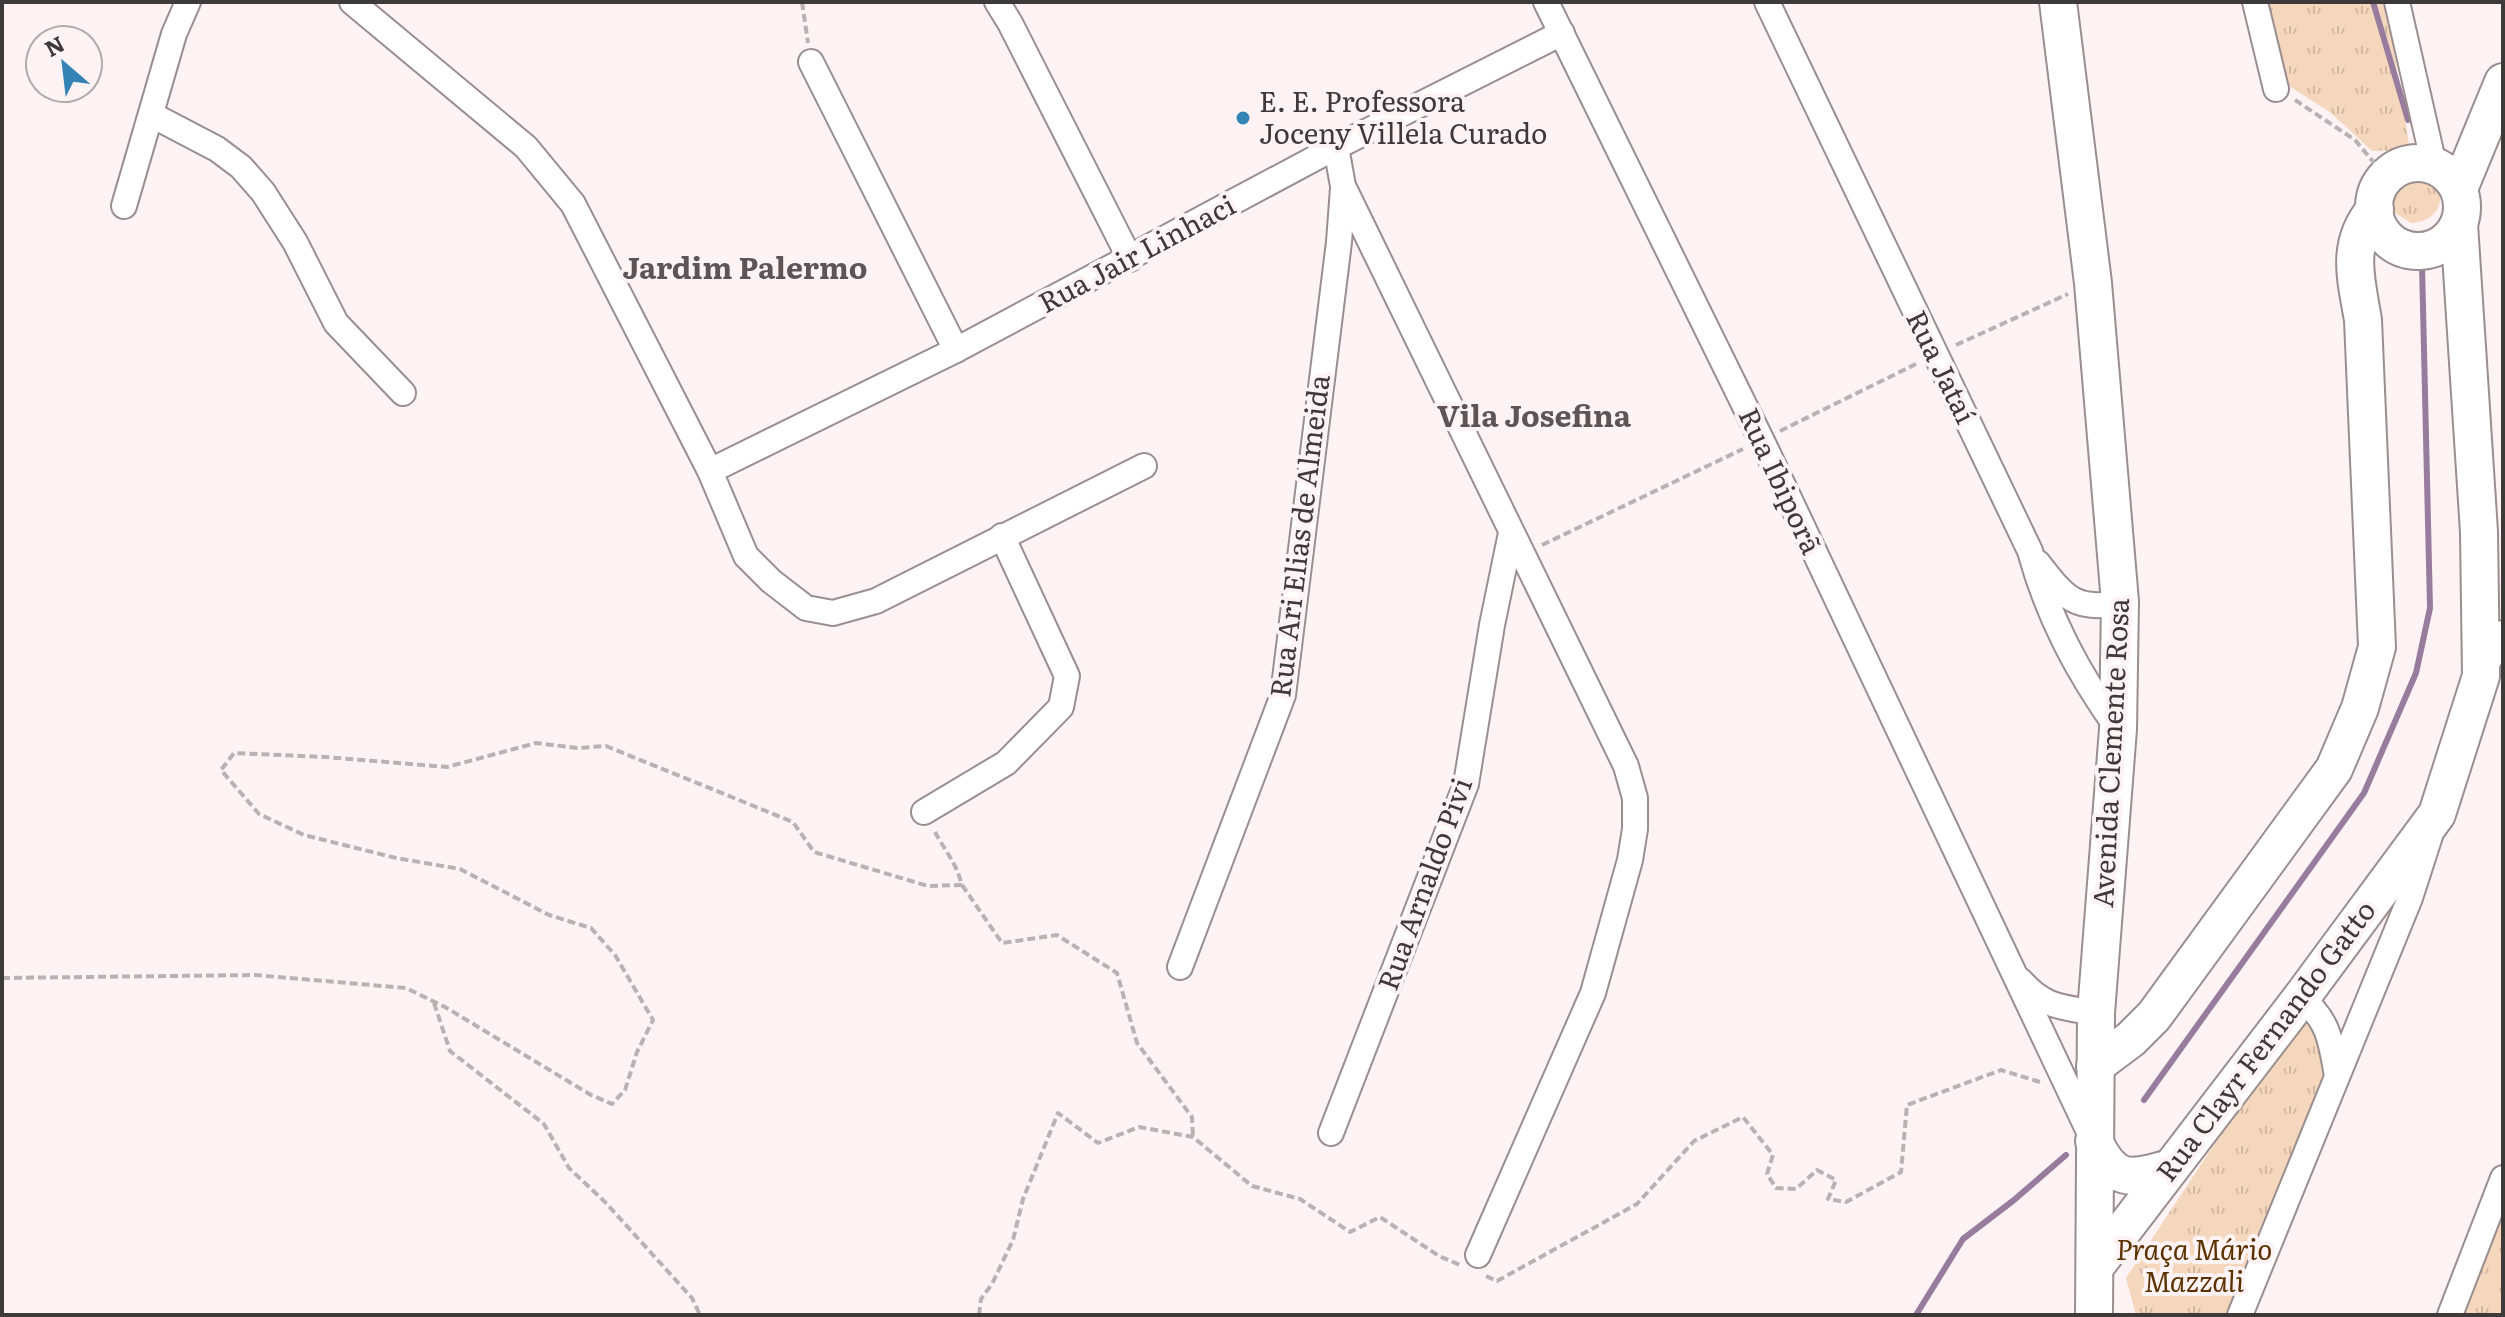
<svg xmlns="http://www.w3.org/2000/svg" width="2505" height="1317" font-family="Literata,serif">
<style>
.park{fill:url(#park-tufts)}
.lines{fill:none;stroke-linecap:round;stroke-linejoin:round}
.stream{stroke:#977c9d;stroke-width:6}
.minor-casing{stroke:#9a8e8f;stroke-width:28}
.secondary-casing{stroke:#9a8e8f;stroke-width:40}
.path{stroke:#bab1b1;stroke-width:4;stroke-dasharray:8 4;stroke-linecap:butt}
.minor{stroke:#fff;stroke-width:24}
.secondary{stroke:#fff;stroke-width:36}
.poi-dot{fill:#3483b5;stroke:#fef3f4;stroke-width:3}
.labels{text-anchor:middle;stroke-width:8;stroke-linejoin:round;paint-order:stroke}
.poi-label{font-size:28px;fill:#3f3a3a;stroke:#fef3f4;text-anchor:start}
.street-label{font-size:28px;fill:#3f3a3a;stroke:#fef3f4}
.park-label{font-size:28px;font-style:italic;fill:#5c3200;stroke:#fef3f4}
.neighbourhood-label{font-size:30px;font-weight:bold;fill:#5f5455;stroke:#fef3f4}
</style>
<defs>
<pattern id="park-tufts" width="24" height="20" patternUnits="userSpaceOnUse" patternTransform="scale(2)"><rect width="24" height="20" fill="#f5d7bd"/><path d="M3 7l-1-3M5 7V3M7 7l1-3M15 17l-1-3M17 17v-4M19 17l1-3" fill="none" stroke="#d3b9a3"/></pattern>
</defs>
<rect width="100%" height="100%" fill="#fef3f4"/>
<g class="park">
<path d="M2264,2H2386L2410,150L2372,151L2331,113L2283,82Z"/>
<path d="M2422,171C2450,186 2445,222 2411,223L2392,211L2388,195L2405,175Z"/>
<path d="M2295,1022L2306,1023L2332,1046L2307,1133L2226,1315H2136L2126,1278Z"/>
<path d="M2503,1214V1315H2461Z"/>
</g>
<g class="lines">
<g class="stream">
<path d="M2373,2L2408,120"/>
<path d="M2144,1100L2364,793L2416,673L2430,608L2422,264"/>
<path d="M1916,1315L1963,1239L2014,1200L2066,1155"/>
</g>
<defs>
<g id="minor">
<path d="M352,2L526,147L573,204L710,471L746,556L771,581L806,608L833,613L876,601L1144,466"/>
<path d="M997,2L1010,23L1130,259"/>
<path d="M1546,2L1762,441L2091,1136"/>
<path d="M1767,2L2030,551C2048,617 2078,673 2118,729"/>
<path d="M2255,2L2276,89"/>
<path d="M2397,2L2434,165"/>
<path d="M811,62L956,350"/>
<path d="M152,115L217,149L241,167L263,192L295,242L336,323L403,393"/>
<path d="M1336,147L1343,186L1626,766L1635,798V829L1630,860L1593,993L1478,1255"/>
<path d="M124,206L174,34L188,2"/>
<path d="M710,471L956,350L1336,147L1562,33"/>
<path d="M2038,563C2064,596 2075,613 2120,602"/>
<path d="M2484,670L2503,633"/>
<path d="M924,812L1006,763L1061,707L1067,676L1002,536"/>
<path d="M1180,967L1283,695L1339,242L1343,188"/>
<path d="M2021,981C2044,1008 2063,1007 2096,1013"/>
<path d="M2301,998C2329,1020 2331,1042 2337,1076"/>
<path d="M1331,1133L1466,784L1492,625L1511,533"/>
<path d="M2240,1315L2410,898L2430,836"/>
<path d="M2450,1315L2503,1178"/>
</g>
<g id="secondary">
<path d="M2058,2L2093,283L2120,602L2118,729L2096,1013L2094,1315"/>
<circle cx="2418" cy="207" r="44"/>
<path d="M2459,189L2503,82"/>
<path d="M2095,1066L2131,1039L2154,1016L2334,769L2360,708L2377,647L2363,320C2356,278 2345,245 2375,209"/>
<path d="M2094,1141C2114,1183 2130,1180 2170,1168"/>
<path d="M2095,1267L2301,998L2437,814L2481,676L2479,532L2459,224"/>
</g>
</defs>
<use href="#minor" class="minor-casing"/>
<use href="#secondary" class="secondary-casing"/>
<g class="path">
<path d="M802,2L808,43"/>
<path d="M2295,100L2355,140L2386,177"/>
<path d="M1956,345L2068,294"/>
<path d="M1780,431L1916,364"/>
<path d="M1542,545L1743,449"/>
<path d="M962,885L1002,943L1057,935L1117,973L1137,1043L1192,1117L1193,1136"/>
<path d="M2,978L255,975L406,988L445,1007L591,1095L612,1104L625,1090L637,1052L653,1020L615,955L591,928L549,915L460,869L396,858L304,835L259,814L221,770L234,753L325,757L447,767L536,743L577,748L606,746L793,822L814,852L928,886L962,885C955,860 946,853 935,832"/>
<path d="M434,1003L450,1051L544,1124L569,1168L605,1202L692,1298L700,1315"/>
<path d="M1486,1276L1497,1281L1637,1204L1694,1141L1743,1117L1773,1155L1767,1174L1776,1188L1796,1189L1817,1170L1836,1180L1828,1199L1846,1202L1901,1172L1907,1105L2001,1070L2040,1082"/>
<path d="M979,1315L981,1299L992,1284L1013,1240L1023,1199L1058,1113L1098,1143L1139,1127L1193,1137L1252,1186L1300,1199L1350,1232L1380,1217L1439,1256L1460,1265"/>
</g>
<use href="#minor" class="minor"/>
<use href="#secondary" class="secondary"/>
</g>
<circle class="poi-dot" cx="1243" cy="118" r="8"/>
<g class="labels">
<g class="poi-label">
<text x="1259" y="112">E. E. Professora<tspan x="1259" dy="32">Joceny Villela Curado</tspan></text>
</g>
<g class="street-label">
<text transform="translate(1137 254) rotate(-28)" y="10">Rua Jair Linhaci</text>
<text transform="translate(1941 367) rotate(64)" y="10">Rua Jataí</text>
<text transform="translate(1780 481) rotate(65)" y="10">Rua Ibiporã</text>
<text transform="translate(1300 536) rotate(-83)" y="10">Rua Ari Elias de Almeida</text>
<text transform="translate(2111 753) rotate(-87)" y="10">Avenida Clemente Rosa</text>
<text transform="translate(1425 884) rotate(-70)" y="10">Rua Arnaldo Pivi</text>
<text transform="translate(2266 1041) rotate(-53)" y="10">Rua Clayr Fernando Gatto</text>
</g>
<g class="park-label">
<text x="2194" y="1260">Praça Mário<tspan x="2194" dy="32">Mazzali</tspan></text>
</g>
<g class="neighbourhood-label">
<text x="745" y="279">Jardim Palermo</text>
<text x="1534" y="427">Vila Josefina</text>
</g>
</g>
<rect width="2505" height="1317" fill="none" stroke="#3f3a3a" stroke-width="8"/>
<g transform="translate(64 64) rotate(332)"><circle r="38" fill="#fef3f4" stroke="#b2a9aa" stroke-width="2"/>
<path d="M0-6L14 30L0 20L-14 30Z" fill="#3483b5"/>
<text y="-12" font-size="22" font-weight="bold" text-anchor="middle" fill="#3f3a3a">N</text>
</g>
</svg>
